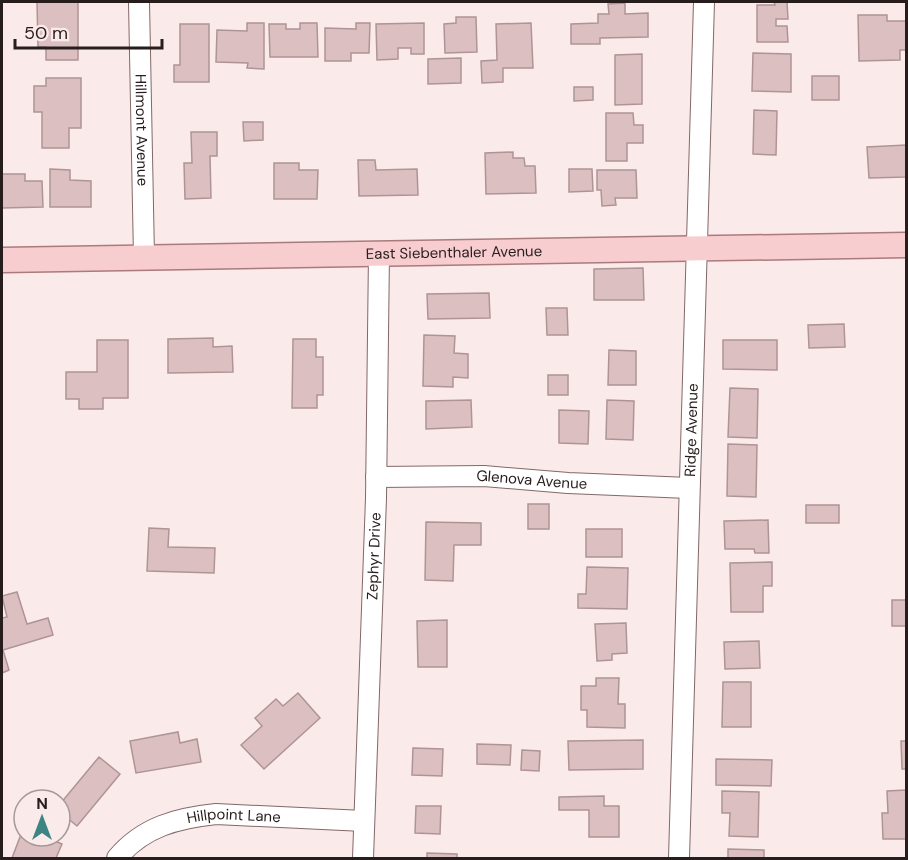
<svg xmlns="http://www.w3.org/2000/svg" width="908" height="860" font-family="'DM Sans',sans-serif">
<style>
.building{fill:#dcc0c1;stroke:#af9495;stroke-width:1.5}
.lines{fill:none;stroke-linecap:round;stroke-linejoin:round}
.minor-casing{stroke:#826869;stroke-width:22}
.major-casing{stroke:#ab7a7d;stroke-width:27}
.minor{stroke:#fff;stroke-width:20}
.major{stroke:#f7cdd0;stroke-width:24}
.labels{text-anchor:middle;stroke-width:4.5;stroke-linejoin:round;paint-order:stroke}
.street-label{font-size:15px;fill:#271d1d;stroke:#fbeaea}
</style>
<rect width="100%" height="100%" fill="#fbeaea"/>
<g class="building">
<path d="M37,2H78V60H46V47H38Z"/>
<path d="M774,2H787L788,19H776V26H787L788,42H757V5H775Z"/>
<path d="M625,3V14L648,13V37L600,38V44H571V24L598,23V14H609L608,4Z"/>
<path d="M858,15H887V21H906V50H900V60L859,61Z"/>
<path d="M456,17H476L477,52L445,53L444,24L456,23Z"/>
<path d="M247,23H264V69L247,68L248,63L216,62L217,30L247,31Z"/>
<path d="M300,23H317L318,57H270L269,24H286V29H300Z"/>
<path d="M356,23H370L369,53H351V61H325V28L356,29Z"/>
<path d="M424,23V54H411V48H398V59L377,60L376,24Z"/>
<path d="M531,23L533,68H503V82L482,83L481,61L497,60L496,24Z"/>
<path d="M180,24H209V82H174V65H180Z"/>
<path d="M753,53L791,54V92L752,91Z"/>
<path d="M642,54V104L615,105V55Z"/>
<path d="M461,58V83L428,84V59Z"/>
<rect x="812" y="76" width="27" height="24"/>
<path d="M46,78H81V128H69V148H42V112H34V86H46Z"/>
<path d="M574,87H593V100L574,101Z"/>
<path d="M754,110L777,111L776,155L753,154Z"/>
<path d="M606,113H633L634,125H643V143H627V161H606Z"/>
<path d="M243,122H263V140L244,141Z"/>
<path d="M191,132H217V156H210L211,198L185,199L184,163H192Z"/>
<path d="M906,145V177L869,178L867,147Z"/>
<path d="M513,152V158H524L525,166H535L536,193L486,194L485,153Z"/>
<path d="M358,160H375L376,170L417,169L418,195L359,196Z"/>
<path d="M274,163H299V170H318L317,199H274Z"/>
<path d="M50,169L70,170V180L91,181V207H50Z"/>
<path d="M569,169H592L593,191L569,192Z"/>
<path d="M597,170H636L637,198H615L616,205L602,206L601,190H597Z"/>
<path d="M2,174H25V181H42L43,207L2,208Z"/>
<path d="M643,268L644,300H594V269Z"/>
<path d="M489,293L490,318L428,319L427,294Z"/>
<path d="M546,308H567L568,335H547Z"/>
<path d="M844,324L845,347L809,348L808,325Z"/>
<path d="M424,335L455,336L454,353L468,354V378L453,377V387L423,386Z"/>
<path d="M213,338V347L232,346L233,372L168,373V339Z"/>
<path d="M293,339H316V357H323V395H317V408H292Z"/>
<path d="M97,340H128V398H103V409H79V399H66V372H97Z"/>
<path d="M723,340H777V370L723,369Z"/>
<path d="M609,350L636,351V385H608Z"/>
<rect x="548" y="375" width="20" height="20"/>
<path d="M730,388L758,389L757,438L728,437Z"/>
<path d="M471,400L472,427L426,429V401Z"/>
<path d="M607,400L634,401L633,440L606,439Z"/>
<path d="M559,410L589,411L588,444L559,443Z"/>
<path d="M728,444L757,445L756,497L727,496Z"/>
<rect x="528" y="504" width="21" height="25"/>
<rect x="806" y="505" width="33" height="18"/>
<path d="M768,520L769,553H755L754,549H725L724,521Z"/>
<path d="M426,522L481,523V545H454L453,581L425,580Z"/>
<path d="M149,528L169,529L168,547L215,548L214,573L147,571Z"/>
<rect x="586" y="529" width="36" height="28"/>
<path d="M772,562V586H763V612H731L730,563Z"/>
<path d="M587,567L628,568L627,609L578,608V594H586Z"/>
<path d="M17,592L27,624L48,618L53,635L3,650L9,670L2,673V618L7,617L2,596Z"/>
<rect x="892" y="600" width="14" height="26"/>
<path d="M447,620V667H418L417,621Z"/>
<path d="M626,623L627,653L612,654V660L597,661L595,624Z"/>
<path d="M759,641L760,668L725,669L724,642Z"/>
<path d="M596,678H619L618,704H625V728L587,727V710H581V686H596Z"/>
<path d="M723,682H751V727H722Z"/>
<path d="M298,693L320,718L264,769L241,745L262,726L255,718L276,699L283,706Z"/>
<path d="M178,732L180,743L197,739L201,762L136,773L130,741Z"/>
<path d="M643,740V769L569,770L568,741Z"/>
<path d="M901,741H906V769H902Z"/>
<path d="M477,744L511,745L510,765L477,764Z"/>
<path d="M413,748L443,749L442,776L412,775Z"/>
<path d="M522,750L540,751L539,771L521,770Z"/>
<path d="M99,757L120,774L77,826L60,812V804Z"/>
<path d="M716,759L772,760L771,786L716,785Z"/>
<path d="M906,790V839H883L882,813H888L887,791Z"/>
<path d="M722,791L759,792L758,837L729,836L730,813H722Z"/>
<path d="M604,796V806H619V837H589V810H559V797Z"/>
<path d="M416,806H441L440,834L415,833Z"/>
<path d="M23,829L24,836H42L62,844L56,858H12Z"/>
<path d="M728,849L764,850V858H728Z"/>
<path d="M427,853L457,854V858H427Z"/>
</g>
<g class="lines">
<defs>
<g id="minor">
<path id="s1" d="M139,2L144,257"/>
<path id="s2" d="M376,477L484,476L568,483L689,488"/>
<path id="s3" d="M117,858C143,827 177,818 216,814L364,821"/>
<path id="s4" d="M363,858L376,498L379,253"/>
<path id="s5" d="M679,858L704,2"/>
</g>
<g id="major">
<path id="s6" d="M2,260L906,245"/>
</g>
</defs>
<use href="#minor" class="minor-casing"/>
<use href="#major" class="major-casing"/>
<use href="#minor" class="minor"/>
<use href="#major" class="major"/>
</g>
<g class="labels">
<g class="street-label">
<text dy="5" stroke="none"><textPath href="#s1" startOffset="128">Hillmont Avenue</textPath></text>
<text dy="5" stroke="none"><textPath href="#s6" startOffset="452">East Siebenthaler Avenue</textPath></text>
<text dy="5" stroke="none"><textPath href="#s5" startOffset="428">Ridge Avenue</textPath></text>
<text dy="5" stroke="none"><textPath href="#s2" startOffset="156">Glenova Avenue</textPath></text>
<text dy="5" stroke="none"><textPath href="#s4" startOffset="302">Zephyr Drive</textPath></text>
<text dy="5" stroke="none"><textPath href="#s3" startOffset="129">Hillpoint Lane</textPath></text>
</g>
</g>
<rect width="908" height="860" fill="none" stroke="#271d1d" stroke-width="6"/>
<g transform="translate(42 818)"><circle r="28" fill="#fbeaea" stroke="#a69898" stroke-width="1.5"/>
<path d="M0-4.5L10 22L0 15L-10 22Z" fill="#3d8585"/>
<text y="-9" font-size="16" font-weight="bold" text-anchor="middle" fill="#271d1d">N</text>
</g>
<path d="M15 39v9h147v-9" fill="none" stroke="#271d1d" stroke-width="3"/>
<text x="24" y="39" font-size="18" fill="#271d1d" stroke="#fbeaea" stroke-width="4.5" paint-order="stroke">50 m</text>
</svg>
